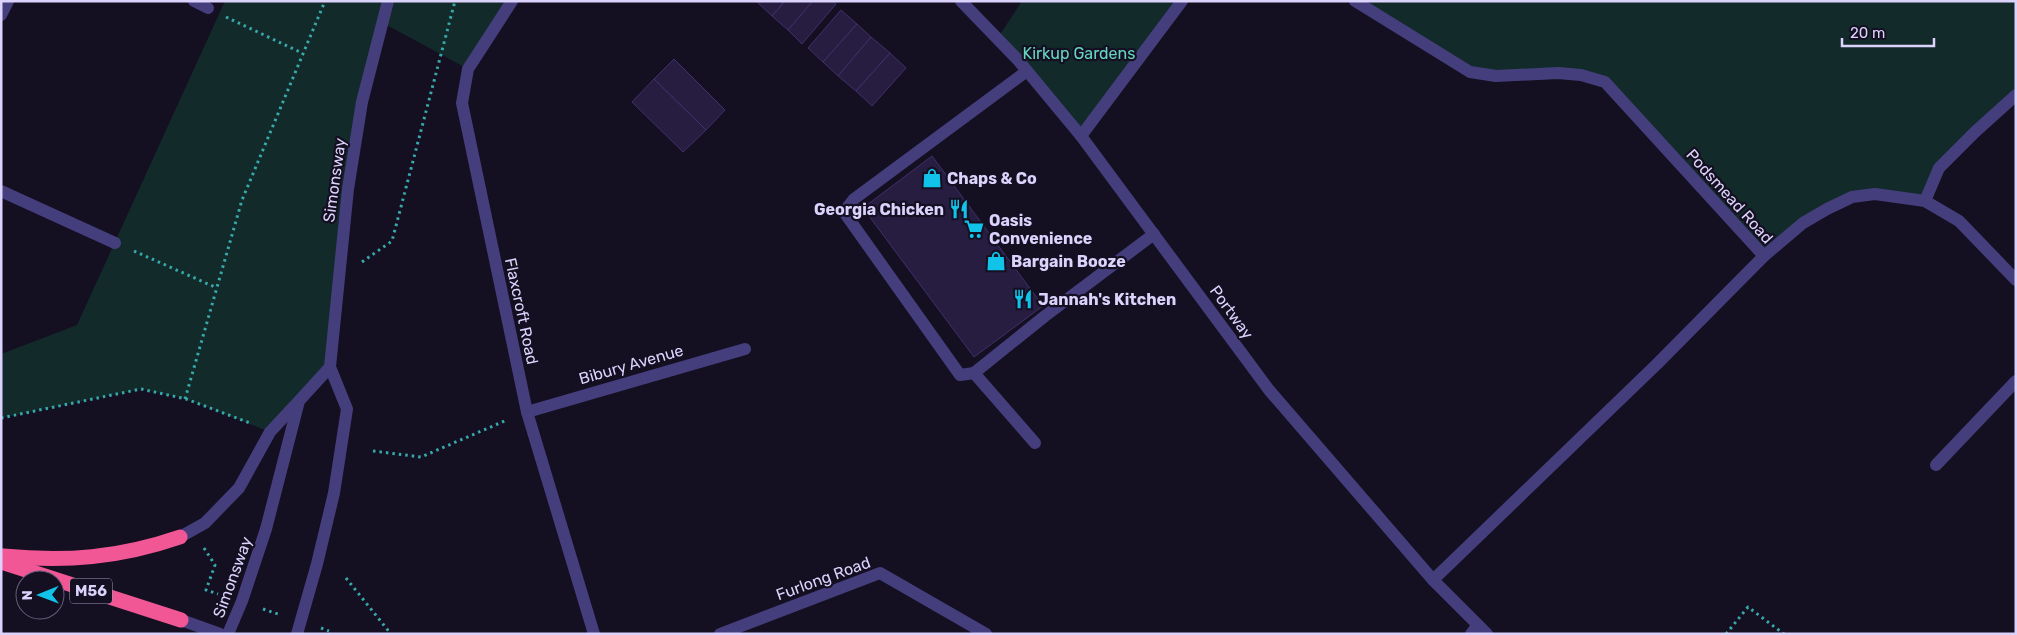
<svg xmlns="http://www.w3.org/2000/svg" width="2017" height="635" font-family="Rubik,sans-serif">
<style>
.green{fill:#132a2b}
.building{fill:#271d41;stroke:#41306b}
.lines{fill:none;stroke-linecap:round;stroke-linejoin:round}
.path{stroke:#37a9ab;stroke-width:3;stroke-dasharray:2.5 4;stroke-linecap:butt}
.service{stroke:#453e7d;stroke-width:12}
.minor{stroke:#453e7d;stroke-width:12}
.tertiary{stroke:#453e7d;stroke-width:12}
.motorway{stroke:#f25795;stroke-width:15}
.labels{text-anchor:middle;stroke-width:4.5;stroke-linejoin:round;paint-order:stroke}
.shield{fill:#140f21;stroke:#9f98ba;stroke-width:1}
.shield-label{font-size:15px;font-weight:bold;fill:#dbd3fc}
.park-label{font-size:16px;fill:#64d6c3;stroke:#140f21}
.poi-label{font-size:16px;font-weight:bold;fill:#dbd3fc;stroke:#140f21;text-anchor:start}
.street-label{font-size:16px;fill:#dbd3fc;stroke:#140f21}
</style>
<rect width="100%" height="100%" fill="#140f21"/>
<g class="green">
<path d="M225,1H512L468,69L383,23L362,102L330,367L270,432L186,399L141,389L1,418V354L77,325Z"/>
<path d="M1022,1H1182L1081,136L997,39Z"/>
<path d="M1355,1H2016V95L1939,168L1925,201L1852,197L1764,256L1605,82L1470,72Z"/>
</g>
<g class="building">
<path d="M758,1H785L772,16L757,2Z"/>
<path d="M785,1H813L788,30L772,16Z"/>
<path d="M813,1H832L836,4L802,44L788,30Z"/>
<path d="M841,10L857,24L823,62L808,48Z"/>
<path d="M857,24L871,37L838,76L823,62Z"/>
<path d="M871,37L890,53L856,91L838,76Z"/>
<path d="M890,53L906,68L872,106L856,91Z"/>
<path d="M674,59L725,110L706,130L654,79Z"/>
<path d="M654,79L706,130L683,152L632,102Z"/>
<path d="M932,156L1043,306L974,357L863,208Z"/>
</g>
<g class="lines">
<g class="path">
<path d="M226,17L302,53"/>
<path d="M134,251L217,288"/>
<path d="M362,262L392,241L455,1"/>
<path d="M185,399L242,200L325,1"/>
<path d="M1,418L141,389L186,399L250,423"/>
<path d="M373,451L421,457L507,420"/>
<path d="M204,548L215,565L206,590L218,594"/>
<path d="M346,578L391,634"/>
<path d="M263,609L278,614"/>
<path d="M321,628L329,631"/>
<path d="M1726,634L1748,607L1784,634"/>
</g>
<g class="service">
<path d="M1027,71L854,199L844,212L960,375L974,373L1045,316L1154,234"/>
<path d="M974,373L1035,443"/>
</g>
<g class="minor">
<path d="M194,1L208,8"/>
<path d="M512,1L468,69L462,103L527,412L594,634"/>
<path d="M1355,1L1470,72L1496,76L1558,73L1581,75L1605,82L1764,256L1657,364L1433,580"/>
<path d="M1,15L8,1"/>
<path d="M1081,136L1182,1"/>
<path d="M1,191L115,243"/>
<path d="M1925,201L1939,168L1975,132L2016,95"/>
<path d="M1764,256L1803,223L1827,209L1852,197L1875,194L1925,201L1959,221L2016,280"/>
<path d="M527,412L745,349"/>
<path d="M1936,465L2016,381"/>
<path d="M720,634L880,573L986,634"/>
<path d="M1471,634L1478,625"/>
</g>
<g class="tertiary">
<path d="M961,1L1018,60L1081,136L1269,390L1433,580L1487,634"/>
<path d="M180,537L205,523L239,488L270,432L298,402"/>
<path d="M181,620L220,634"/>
<path d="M228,634L242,601L266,529L299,401L330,367"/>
<path d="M297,634L317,564L334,493L347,409L330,367L348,189L362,102L388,1"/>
</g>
<g class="motorway">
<path d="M3,556C66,562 119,558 180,537"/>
<path d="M1,562L181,620"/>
</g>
</g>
<defs>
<symbol id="shop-bare" viewBox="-9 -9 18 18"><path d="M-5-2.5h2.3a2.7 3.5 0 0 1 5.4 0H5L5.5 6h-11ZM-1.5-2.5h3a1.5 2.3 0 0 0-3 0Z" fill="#11c2e9" stroke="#140f21" stroke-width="2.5" paint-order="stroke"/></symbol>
<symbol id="restaurant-bare" viewBox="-9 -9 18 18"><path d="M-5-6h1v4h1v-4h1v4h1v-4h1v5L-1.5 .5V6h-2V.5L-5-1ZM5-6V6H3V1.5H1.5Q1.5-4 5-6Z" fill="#11c2e9" stroke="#140f21" stroke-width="2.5" paint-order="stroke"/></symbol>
<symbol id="supermarket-bare" viewBox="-9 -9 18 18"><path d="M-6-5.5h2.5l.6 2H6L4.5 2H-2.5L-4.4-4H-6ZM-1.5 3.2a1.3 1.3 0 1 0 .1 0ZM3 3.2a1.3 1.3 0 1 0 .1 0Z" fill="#11c2e9" stroke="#140f21" stroke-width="2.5" paint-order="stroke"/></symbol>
</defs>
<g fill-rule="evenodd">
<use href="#shop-bare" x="918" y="164" width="28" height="28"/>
<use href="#restaurant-bare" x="945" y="195" width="28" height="28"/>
<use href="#supermarket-bare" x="960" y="215" width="28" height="28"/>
<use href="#shop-bare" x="982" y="247" width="28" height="28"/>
<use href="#restaurant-bare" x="1009" y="285" width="28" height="28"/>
</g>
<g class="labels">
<rect class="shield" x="70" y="578.5" width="42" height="25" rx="4"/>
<g class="shield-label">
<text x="91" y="596">M56</text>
</g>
<g class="park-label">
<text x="1079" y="59">Kirkup Gardens</text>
</g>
<g class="poi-label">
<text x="947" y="184">Chaps &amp; Co</text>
<text x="944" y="215" text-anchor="end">Georgia Chicken</text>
<text x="989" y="226">Oasis<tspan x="989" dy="18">Convenience</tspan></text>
<text x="1011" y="267">Bargain Booze</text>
<text x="1038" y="305">Jannah's Kitchen</text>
</g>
<g class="street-label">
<text transform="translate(334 180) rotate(-82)" y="6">Simonsway</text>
<text transform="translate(1730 196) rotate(48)" y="6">Podsmead Road</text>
<text transform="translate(522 311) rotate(78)" y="6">Flaxcroft Road</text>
<text transform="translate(1232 312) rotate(54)" y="6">Portway</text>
<text transform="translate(631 364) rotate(-16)" y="6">Bibury Avenue</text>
<text transform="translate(232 577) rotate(-70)" y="6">Simonsway</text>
<text transform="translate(823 578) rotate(-20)" y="6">Furlong Road</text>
</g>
</g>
<rect width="2017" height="635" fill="none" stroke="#dbd3fc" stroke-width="5"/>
<g transform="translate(40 595) rotate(269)"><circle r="24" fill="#140f21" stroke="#645d79"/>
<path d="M0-4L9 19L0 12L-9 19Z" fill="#11c2e9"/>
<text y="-8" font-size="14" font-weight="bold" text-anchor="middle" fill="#dbd3fc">N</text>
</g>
<path d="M1842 38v8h92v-8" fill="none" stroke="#dbd3fc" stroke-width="2.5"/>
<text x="1850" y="38" font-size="15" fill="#dbd3fc" stroke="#140f21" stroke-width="4" paint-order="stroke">20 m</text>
</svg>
